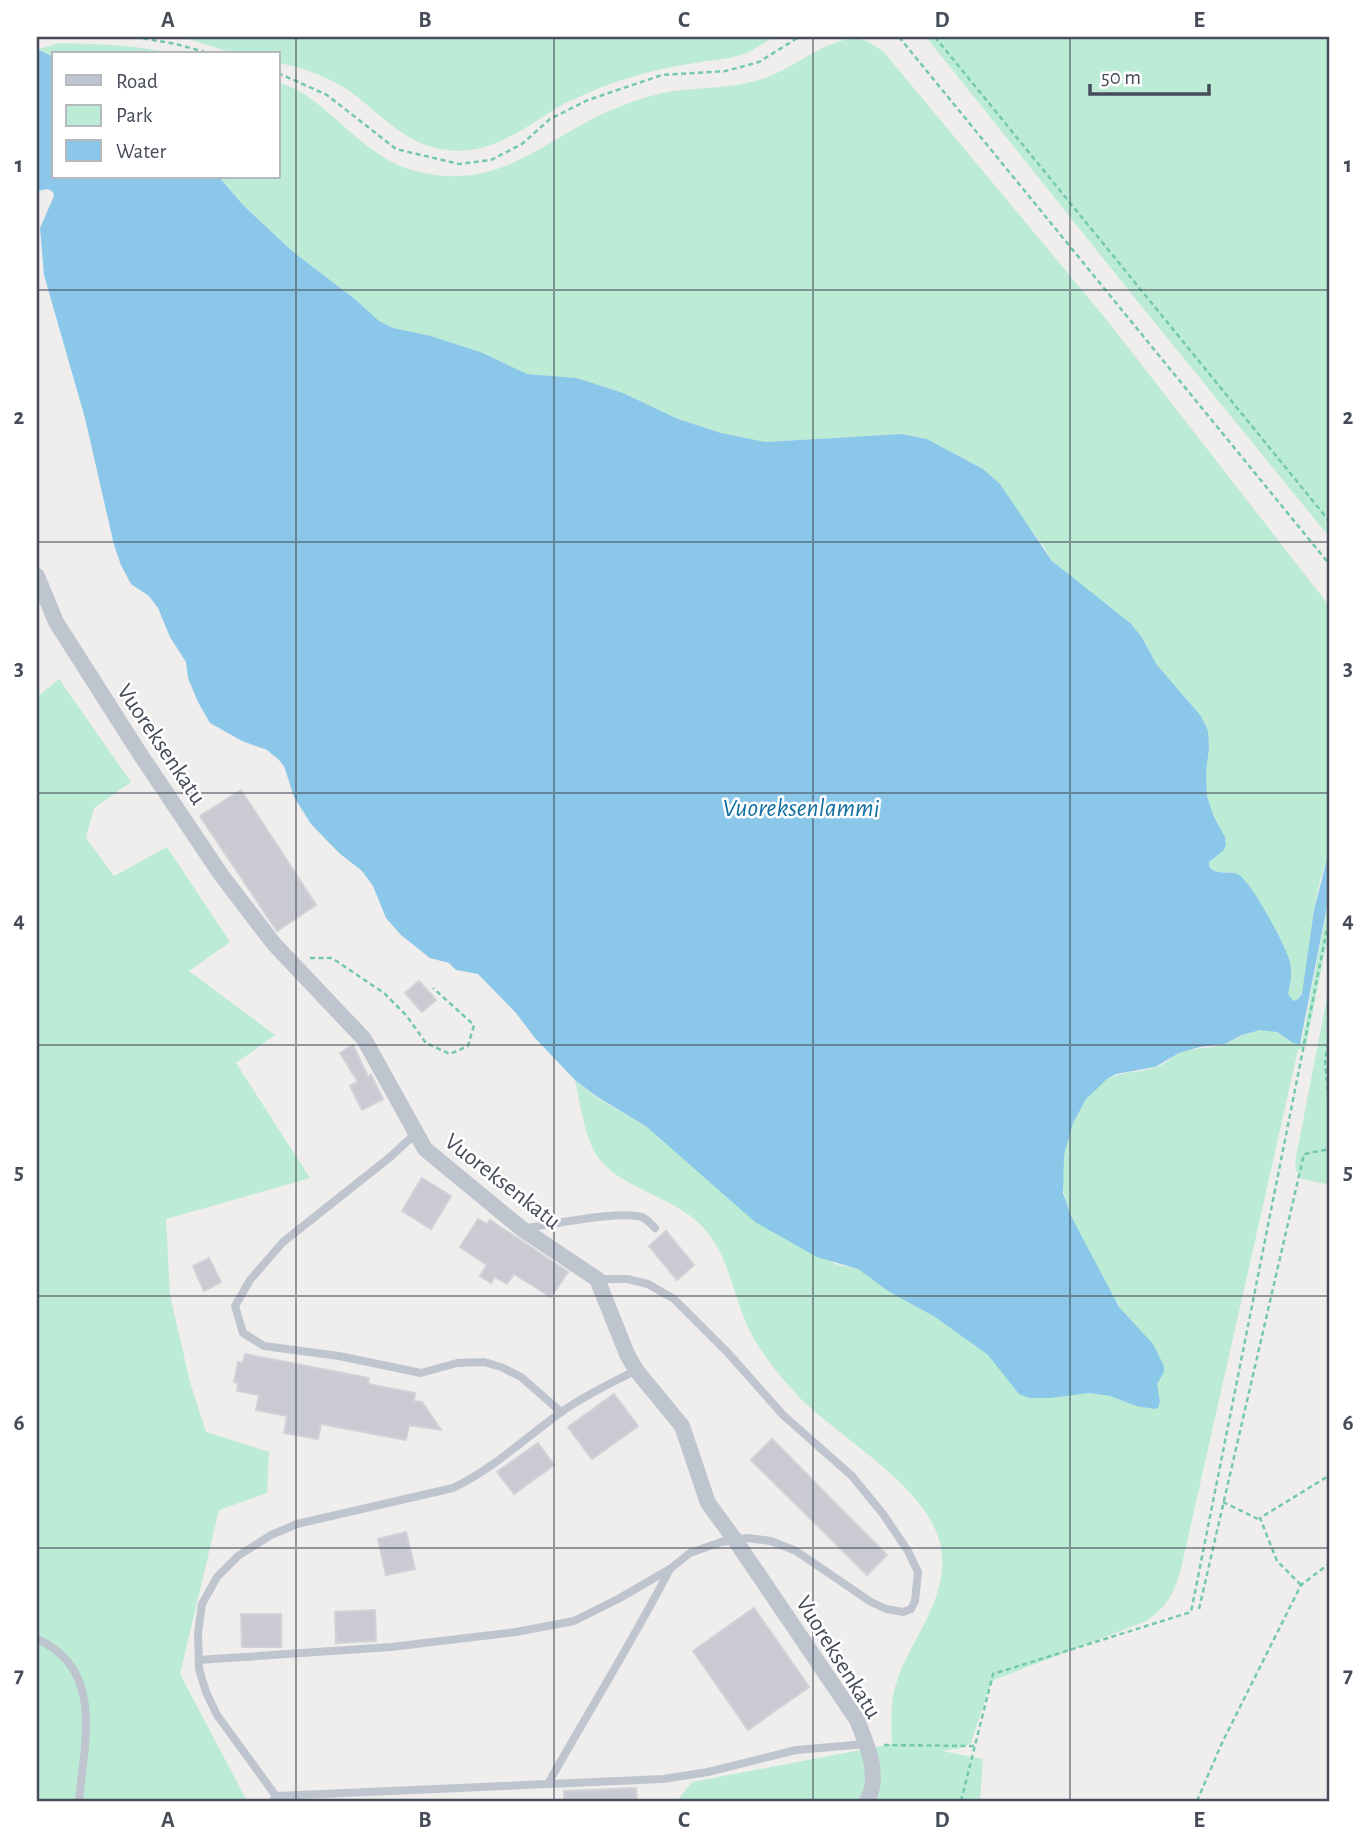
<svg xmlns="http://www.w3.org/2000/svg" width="1367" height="1838" font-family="'Alegreya Sans',sans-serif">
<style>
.green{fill:#bcecd5}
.water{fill:#8ac7e8}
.building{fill:#cacbd2;stroke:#d1d2d8;stroke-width:2}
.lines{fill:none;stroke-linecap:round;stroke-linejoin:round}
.path{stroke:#75c9ab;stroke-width:2.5;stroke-dasharray:5 3.5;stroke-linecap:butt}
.lane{stroke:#bec5cf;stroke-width:8}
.street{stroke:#bec5cf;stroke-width:16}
.grid{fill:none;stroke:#464d59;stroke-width:2;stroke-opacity:0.55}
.labels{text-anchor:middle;stroke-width:5;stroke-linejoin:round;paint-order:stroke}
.street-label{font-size:24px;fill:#464d59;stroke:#fff}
.water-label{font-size:26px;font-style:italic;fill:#116fa1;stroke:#fff}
.neatline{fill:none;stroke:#464d59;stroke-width:2.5}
.grid-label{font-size:23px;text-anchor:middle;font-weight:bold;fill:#464d59}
</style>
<rect width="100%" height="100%" fill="#f0eded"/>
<g class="green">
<path d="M182,37H774C765,42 756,49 747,53C728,60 709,60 689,64C658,69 626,77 597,89C584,95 570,100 558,107C520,131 484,160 436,148C402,140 379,113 352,93C332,78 302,67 278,63V54H236Z"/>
<path d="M926,37H1330V538L1134,297Z"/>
<path d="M854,38L867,41L883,51L1106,319L1327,603L1330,610V853C1315,885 1313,922 1308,956C1306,970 1307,988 1298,999L1293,1001L1289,998L1231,872H1216L1209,866V862L1223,851L1225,837L1214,817L1207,796L1206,773L1209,748L1201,716L1157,665L1141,636L1052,561L1043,545L983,469L927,439L901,434L764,442L721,433L678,419L623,393L577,378L527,374L483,353L431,336L393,328L379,321L356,300L292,251L244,206L219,177H278V82C288,86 299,90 307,96C342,120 372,160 415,171C482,188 519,161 574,129C601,113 632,100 663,93C697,86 734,90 768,77C798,65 821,43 854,38Z"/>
<path d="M60,43C99,44 138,45 176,54H54V57L38,49Z"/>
<path d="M59,679L131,782L94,808L86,838L114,876L167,847L230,942L189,971L275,1035L236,1063L310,1178L166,1219L170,1295L190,1382L206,1432L269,1452L267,1493L219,1510L180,1674L247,1801H37V697Z"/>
<path d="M1330,891V925L1306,1046L1298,1050L1180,1573C1173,1595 1166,1608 1146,1621L994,1680L989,1688L971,1743L962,1748L942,1751L983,1759L980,1801H677L692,1782L892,1744C891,1724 890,1700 897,1681C912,1637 950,1597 941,1547C929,1487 842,1440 801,1399C781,1378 760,1353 748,1327C732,1292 729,1255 702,1226C672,1194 611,1188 592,1147C583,1127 580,1102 575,1080L596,1097L647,1127L680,1155L835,1264L858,1269L888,1291L935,1317L988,1355L1000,1368L1073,1394L1089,1393L1110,1396L1136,1406L1160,1405L1157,1384L1164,1372C1157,1341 1136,1333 1120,1308C1111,1295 1104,1280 1097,1266C1085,1243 1069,1220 1064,1194C1057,1158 1071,1112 1097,1087C1118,1067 1139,1076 1161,1065C1168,1062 1172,1056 1179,1053C1194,1047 1210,1049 1225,1044C1239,1039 1249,1029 1265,1030C1276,1030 1284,1037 1293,1043L1302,1042Z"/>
<path d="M1330,982V1185L1302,1179L1296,1170L1295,1162Z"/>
</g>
<path class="water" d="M37,49L54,57V177H219L244,206L292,251L356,300L379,321L393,328L431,336L483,353L527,374L577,378L623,393L678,419L721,433L765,442L901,434L927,439L983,469L1000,484L1052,561L1130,623L1141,636L1157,665L1201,716L1208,731L1209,748L1206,773L1207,796L1214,817L1225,837L1226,845L1223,851L1209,862V866C1217,877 1229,869 1239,875C1252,883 1282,940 1288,956C1293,968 1291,981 1288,994L1293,1001L1298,999L1302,994L1314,910L1330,847V891L1300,1044L1293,1043L1277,1032L1260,1030L1242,1035L1225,1044L1200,1047L1179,1053L1155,1067L1116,1074L1107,1079L1086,1099L1073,1123L1064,1155L1063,1193L1071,1216L1119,1307L1153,1344L1164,1366V1372L1157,1384L1160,1402L1158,1408L1155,1409L1136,1406L1110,1396L1089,1393L1050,1398H1030L1019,1394L988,1355L935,1317L888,1291L858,1269L817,1257L755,1222L647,1127L596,1096L575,1080L535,1038L516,1013L478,974L456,970L449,963L430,958L401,935L386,918L373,886L362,871L339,853L311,824L294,797L284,766L279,760L267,750L242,741L210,723L198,702L188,678L186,662L170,637L158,608L149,596L131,584L121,565L114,545L85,418L44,275L40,228L54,196L53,192L48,189L37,191Z"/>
<g class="building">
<path d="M241,790L316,905L277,931L200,816Z"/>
<path d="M419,981L436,1000L422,1012L405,993Z"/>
<path d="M353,1045L368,1077L371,1075L383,1099L362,1110L350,1086L358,1082L340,1053Z"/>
<path d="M422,1178L451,1196L431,1229L402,1211Z"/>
<path d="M478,1219L487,1224L490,1220L568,1272L551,1297L514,1274L507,1284L495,1277L491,1283L480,1276L487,1265L460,1247Z"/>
<path d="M666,1231L694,1265L677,1280L649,1246Z"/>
<path d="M209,1258L221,1282L204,1291L193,1266Z"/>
<path d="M245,1354L369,1378L368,1384L415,1393L414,1401L422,1402L441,1430L409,1425L406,1440L321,1424L318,1439L284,1433L287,1416L256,1410L259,1395L237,1391L238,1383L234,1382L238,1362L243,1363Z"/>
<path d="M614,1394L638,1426L592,1459L568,1427Z"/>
<path d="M772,1439L887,1555L867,1575L751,1460Z"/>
<path d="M538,1443L554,1465L514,1494L497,1472Z"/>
<path d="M406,1532L415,1569L386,1575L378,1539Z"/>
<path d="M754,1608L809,1687L748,1730L693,1651Z"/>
<path d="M375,1610L376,1641L336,1643L335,1612Z"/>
<path d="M241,1614H281V1647H242Z"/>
<path d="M636,1788L637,1801H564V1791Z"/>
</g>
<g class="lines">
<g class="path">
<path d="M135,37L176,44L212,54"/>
<path d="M899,37L1330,565"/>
<path d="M935,37L1330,522"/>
<path d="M278,73L327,95L396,149L459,164L491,160L522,144L550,119L588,100L662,75L726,71L759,62L799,37"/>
<path d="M310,958H332L384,993L406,1015L426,1043L450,1054L468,1046L474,1025L433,988"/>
<path d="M1330,1035L1325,1060L1330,1119"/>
<path d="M1223,1502L1258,1519"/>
<path d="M1301,1585L1277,1561L1260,1518L1330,1475"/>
<path d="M1199,1609L1304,1154L1330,1149"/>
<path d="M884,1745L975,1746"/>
<path d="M961,1801L993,1674L1191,1612L1330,914"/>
<path d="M1197,1801L1221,1745L1301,1585L1330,1563"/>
</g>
<g class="lane">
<path d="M416,1133L389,1158L283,1242L250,1280L235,1306L243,1333L264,1346L339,1356L421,1373L457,1363L484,1362L501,1367L521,1377L561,1412"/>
<path d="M525,1228C551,1225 620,1210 642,1217C647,1219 650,1223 655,1228"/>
<path d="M37,1639C105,1669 84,1743 79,1801"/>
<path d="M199,1660L391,1647L516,1632L574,1621L618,1599L670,1569L690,1553L721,1542L747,1538L771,1541L796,1551L871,1602L886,1609L903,1612L911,1609L915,1601L918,1572L908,1551L883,1514L852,1476L783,1415L728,1353L674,1299L648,1284L627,1279H597"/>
<path d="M549,1782C589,1711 632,1642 670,1569"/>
<path d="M276,1796L217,1715L206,1692L199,1669L198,1633L202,1604L217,1577L238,1556L271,1535L297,1524L453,1488C493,1469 524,1439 560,1413C583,1396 610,1384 636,1370"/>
<path d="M273,1801L276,1796L663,1779L708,1772L796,1750L866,1744"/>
</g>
<path class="street" d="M37,576L56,622L140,754L222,876L274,944L364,1039L425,1149L522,1229L597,1279L627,1354L636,1370L682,1426L708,1503L735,1540L857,1720C867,1745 881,1776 867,1801"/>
</g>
<path class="grid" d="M296,37V1801M554,37V1801M813,37V1801M1070,37V1801M37,290H1330M37,542H1330M37,793H1330M37,1045H1330M37,1296H1330M37,1548H1330"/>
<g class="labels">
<g class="street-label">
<text transform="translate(162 744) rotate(56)" y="8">Vuoreksenkatu</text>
<text transform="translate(503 1181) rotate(38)" y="8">Vuoreksenkatu</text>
<text transform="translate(839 1657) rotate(58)" y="8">Vuoreksenkatu</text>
</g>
<g class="water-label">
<text x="801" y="816">Vuoreksenlammi</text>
</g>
</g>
<rect width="1367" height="1838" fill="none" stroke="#ffffff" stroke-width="77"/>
<rect x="52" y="52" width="228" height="126" fill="#ffffff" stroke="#b5b8bd" stroke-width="2"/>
<rect x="66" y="75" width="35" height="10" fill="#bec5cf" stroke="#b5b8bd" stroke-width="2"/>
<text x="116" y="88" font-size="21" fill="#464d59">Road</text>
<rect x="66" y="105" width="35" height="21" fill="#bcecd5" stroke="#b5b8bd" stroke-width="2"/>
<text x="116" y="122" font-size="21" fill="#464d59">Park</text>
<rect x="66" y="140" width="35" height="21" fill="#8ac7e8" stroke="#b5b8bd" stroke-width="2"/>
<text x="116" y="158" font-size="21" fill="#464d59">Water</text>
<path d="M1090 84v10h119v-10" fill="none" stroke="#464d59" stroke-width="3.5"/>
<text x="1101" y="84" font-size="21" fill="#464d59" stroke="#ffffff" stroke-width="5" paint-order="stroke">50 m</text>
<rect x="38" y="38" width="1290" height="1762" class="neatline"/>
<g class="grid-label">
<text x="168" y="27">A</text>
<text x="425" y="27">B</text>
<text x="684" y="27">C</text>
<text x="942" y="27">D</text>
<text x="1199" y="27">E</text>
<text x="19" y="172">1</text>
<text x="1348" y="172">1</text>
<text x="19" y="424">2</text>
<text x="1348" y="424">2</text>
<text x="19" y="675">3</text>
<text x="1348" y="675">3</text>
<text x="19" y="927">4</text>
<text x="1348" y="927">4</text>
<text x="19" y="1179">5</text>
<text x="1348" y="1179">5</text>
<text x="19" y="1430">6</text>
<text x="1348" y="1430">6</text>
<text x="19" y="1682">7</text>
<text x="1348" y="1682">7</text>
<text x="168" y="1827">A</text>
<text x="425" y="1827">B</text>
<text x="684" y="1827">C</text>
<text x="942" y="1827">D</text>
<text x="1199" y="1827">E</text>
</g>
</svg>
